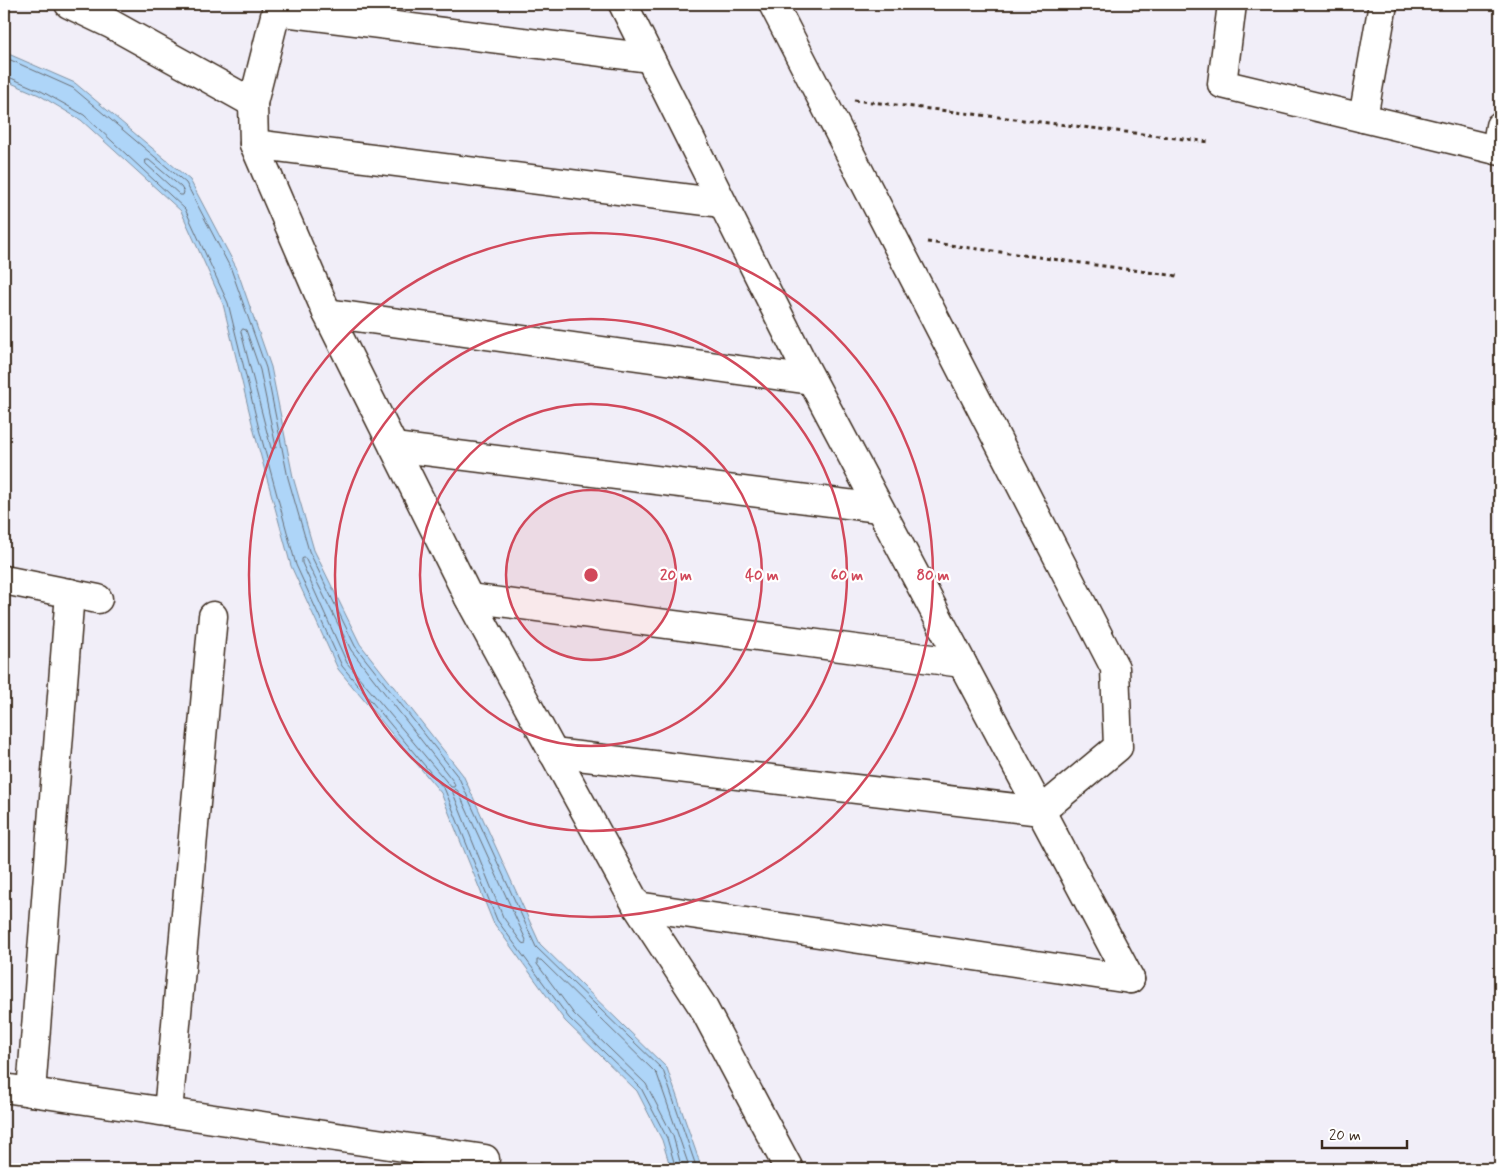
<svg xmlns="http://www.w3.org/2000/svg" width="1504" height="1173" font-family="Mynerve,sans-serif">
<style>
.water{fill:#aed5f8;stroke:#8091a1}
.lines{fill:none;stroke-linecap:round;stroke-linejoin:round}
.shore{stroke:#696e75;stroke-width:1}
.minor-casing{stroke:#3b2a1e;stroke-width:31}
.path{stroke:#3b2a1e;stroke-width:3;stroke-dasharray:4 4;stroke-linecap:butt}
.minor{stroke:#fff;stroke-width:28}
.ring{fill:none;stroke:#d1495b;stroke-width:2.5}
.centre{fill:#d1495b;stroke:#fff;stroke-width:2.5}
.ring-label{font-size:15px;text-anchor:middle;font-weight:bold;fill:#d1495b;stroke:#fff;stroke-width:4.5;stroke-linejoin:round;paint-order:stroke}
</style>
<rect width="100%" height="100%" fill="#f1eef8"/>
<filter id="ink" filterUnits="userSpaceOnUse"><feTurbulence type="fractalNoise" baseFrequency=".02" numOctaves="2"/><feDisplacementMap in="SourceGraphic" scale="10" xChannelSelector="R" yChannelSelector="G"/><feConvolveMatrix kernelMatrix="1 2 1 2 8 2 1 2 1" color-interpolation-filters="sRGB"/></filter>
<g filter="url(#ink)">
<path class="water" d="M4,52L75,83L190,180L236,267L271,367L293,477L314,550L360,644L463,775L540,944L667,1068L702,1169H671L662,1140L637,1091L565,1021L493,922L441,793L338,669L291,566L254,431L223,304L181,211L81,120L39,95L4,80Z"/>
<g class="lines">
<g class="shore">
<path d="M4,57L73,88L186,183L231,269L266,368L288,478L309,551L355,646L459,778L536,947L663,1070L697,1169"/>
<path d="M4,75L41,91L84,115L185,209L228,303L259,429L296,565L342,666L445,790L497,920L569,1018L641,1088L667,1138L676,1169"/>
<path d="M146,160H149L181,187L184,192L183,195H180L146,164Z"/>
<path d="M243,329L246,330L260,370L276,447L274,449L271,448L241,332Z"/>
<path d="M305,558L351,650L453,781L455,785L454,787H451L347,663L302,563V559Z"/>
<path d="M455,789L458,791L526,940L525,944L522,943L503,917L453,793Z"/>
<path d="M682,1169L673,1136L646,1084L574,1014L537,964V960H541L657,1074L690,1169"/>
</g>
<defs>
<g id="minor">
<path d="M69,4L111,24L253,103L254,144L327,313L469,598L637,906L703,1007L789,1169"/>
<path d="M623,4L800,358L1130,979"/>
<path d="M1232,4L1222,84L1500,151"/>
<path d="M276,11L650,58"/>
<path d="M253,103L278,4"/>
<path d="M1363,118L1383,4"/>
<path d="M254,144L722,203"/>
<path d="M1496,150L1500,126"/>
<path d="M327,313L811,380"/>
<path d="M394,447L879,508"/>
<path d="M4,580L98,599"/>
<path d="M469,598L962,663"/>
<path d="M553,753L1041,811L1118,747L1115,668L773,4"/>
<path d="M637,906L1130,979"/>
<path d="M4,1088L485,1159"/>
<path d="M31,1092L70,593"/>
<path d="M168,1112L213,616"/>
</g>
</defs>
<use href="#minor" class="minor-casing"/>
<g class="path">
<path d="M854,100L1210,142"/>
<path d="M927,242L1177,276"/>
</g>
<use href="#minor" class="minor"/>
</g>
</g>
<circle cx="591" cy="575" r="85" fill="#d1495b" fill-opacity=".12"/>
<g class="ring">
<circle cx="591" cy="575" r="85"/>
<circle cx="591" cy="575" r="171"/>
<circle cx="591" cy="575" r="256"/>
<circle cx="591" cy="575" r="342"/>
</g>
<circle cx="591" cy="575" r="8" class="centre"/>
<g class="ring-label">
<text x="676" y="580">20 m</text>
<text x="762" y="580">40 m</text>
<text x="847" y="580">60 m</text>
<text x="933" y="580">80 m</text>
</g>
<rect width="1504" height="1173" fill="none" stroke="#fff" stroke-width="20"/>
<rect x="10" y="10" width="1484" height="1153" fill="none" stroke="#3b2a1e" stroke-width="2" filter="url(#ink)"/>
<path d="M1322 1140v8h85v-8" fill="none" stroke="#3b2a1e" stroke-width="2.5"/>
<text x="1329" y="1140" font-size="15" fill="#3b2a1e" stroke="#ffffff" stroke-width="4" paint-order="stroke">20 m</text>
</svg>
